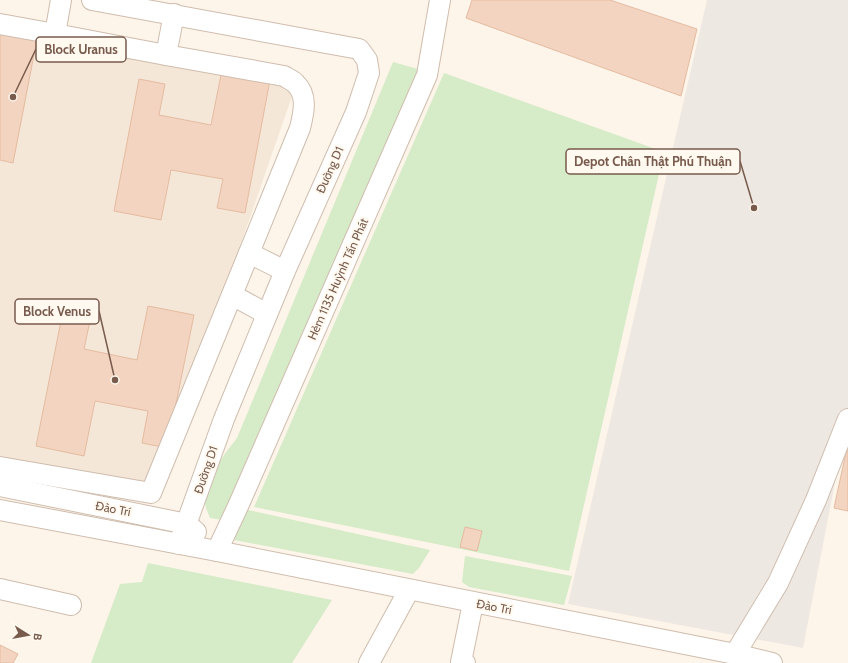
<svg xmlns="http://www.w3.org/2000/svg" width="848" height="663" font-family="Cabin,sans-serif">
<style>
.residential{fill:#f5e7d7}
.industrial{fill:#eee8e2}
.green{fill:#d6ebc7}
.building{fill:#f3d4c0;stroke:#e5bba1}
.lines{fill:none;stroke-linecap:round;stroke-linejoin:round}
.minor-casing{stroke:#cfbdae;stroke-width:22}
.minor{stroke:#fff;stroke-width:20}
.labels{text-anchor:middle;stroke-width:4;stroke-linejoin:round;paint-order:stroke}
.street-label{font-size:12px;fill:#785b4c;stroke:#fff9f0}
.leader{fill:none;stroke:#785b4c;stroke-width:1.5}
.callout-dot{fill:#785b4c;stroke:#fff9f0;stroke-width:1.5}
.callout{fill:#fff9f0;stroke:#785b4c;stroke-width:1.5}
.callout-label{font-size:13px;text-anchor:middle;font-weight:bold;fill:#785b4c}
</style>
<rect width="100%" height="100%" fill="#fdf5e9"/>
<path class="residential" d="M0,18L299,76L156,489L0,456Z"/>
<path class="industrial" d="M707,0H848V415L803,648L568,604Z"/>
<g class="green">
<path d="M393,62L418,69L222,520L210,518C208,513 205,507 205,502C205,479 223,456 237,438Z"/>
<path d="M444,73L664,152L569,571L254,507Z"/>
<path d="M244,509L430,550L419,568L413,574L234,540Z"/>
<path d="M465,556L572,576L564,605L469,587L462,582Z"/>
<path d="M148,563L332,600L292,663H91L120,584L142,582Z"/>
</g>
<g class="building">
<path d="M472,0H610L697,29L681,96L466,18Z"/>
<path d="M0,27L38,34L13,163L0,160Z"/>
<path d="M222,70L270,80L245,213L217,208L223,179L171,170L161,220L114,211L139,79L165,84L159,115L211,125Z"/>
<path d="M148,306L194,315L167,448L142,443L148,411L95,401L84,456L36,446L63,311L91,316L84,349L137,360Z"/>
<path d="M848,443V511L834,508Z"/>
<path d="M465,527L482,531L477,551L460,547Z"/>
<path d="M0,645L18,654L13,663H0Z"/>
</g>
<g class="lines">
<defs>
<g id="minor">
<path d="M92,0L359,49L367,60L369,73L356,112L285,271L224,419L179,544"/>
<path d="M0,24L55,34L61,0"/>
<path d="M55,34L166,55"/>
<path d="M249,253L285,271"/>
<path d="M232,295L267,314"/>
<path d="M0,467L151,493L300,128C304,112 308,95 295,83C292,80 287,78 284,76L166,55L174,14"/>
<path d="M0,486L187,524L196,532"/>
<path d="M0,510L217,551L735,654L772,663"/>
<path d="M217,551L239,504L427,75L440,0"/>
<path d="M0,589L71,605"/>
<path d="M735,654L778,583L816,500L848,419"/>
<path d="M369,663L409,590"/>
<path d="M465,663L461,662L473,603"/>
</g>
</defs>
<use href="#minor" class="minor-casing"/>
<use href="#minor" class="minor"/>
</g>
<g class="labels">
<g class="street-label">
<text transform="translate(330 170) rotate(-66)" y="4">Đường D1</text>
<text transform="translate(338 279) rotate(-66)" y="4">Hẻm 1135 Huỳnh Tấn Phát</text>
<text transform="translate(206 470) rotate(-71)" y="4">Đường D1</text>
<text transform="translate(113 509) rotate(11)" y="4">Đào Trí</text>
<text transform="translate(494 607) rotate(11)" y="4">Đào Trí</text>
</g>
</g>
<path class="leader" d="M13 97L36 49M754 208L740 161M115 380L99 311"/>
<g class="callout-dot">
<circle cx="13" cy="97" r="4"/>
<circle cx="754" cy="208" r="4"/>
<circle cx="115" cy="380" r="4"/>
</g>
<g class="callout">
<rect x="36" y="37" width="90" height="25" rx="4"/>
<rect x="566" y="149" width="174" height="25" rx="4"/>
<rect x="15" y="299" width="84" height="25" rx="4"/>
</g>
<g class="callout-label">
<text x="81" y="54">Block Uranus</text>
<text x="653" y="166">Depot Chân Thật Phú Thuận</text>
<text x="57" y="316">Block Venus</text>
</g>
<g transform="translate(28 635) rotate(101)" stroke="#fff9f0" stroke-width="3" paint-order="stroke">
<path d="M0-3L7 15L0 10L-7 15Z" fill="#785b4c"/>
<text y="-6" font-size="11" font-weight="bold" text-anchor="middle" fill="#785b4c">B</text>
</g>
</svg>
